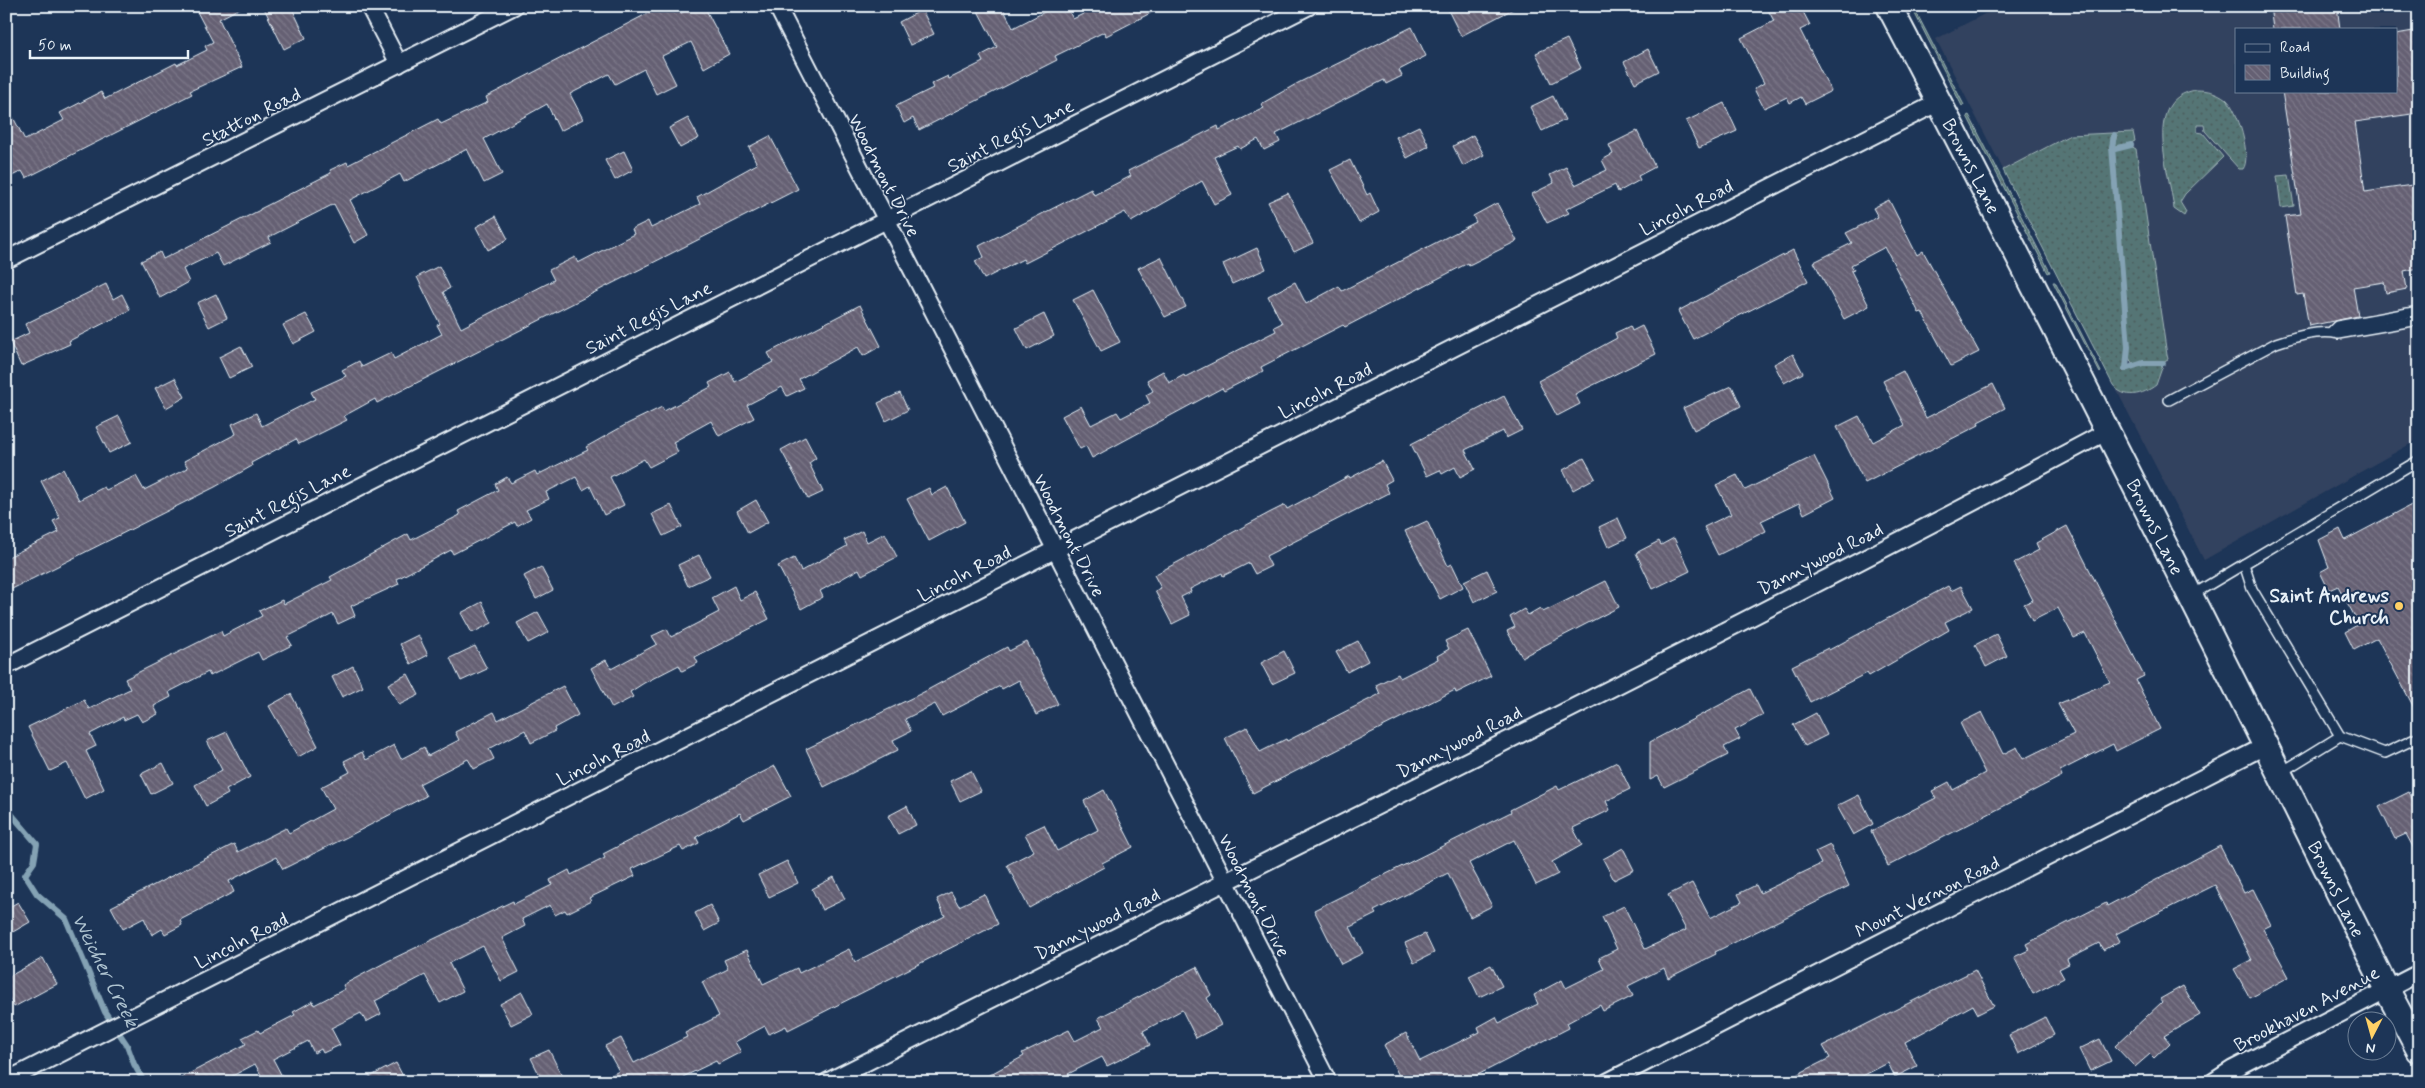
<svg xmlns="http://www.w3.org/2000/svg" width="2425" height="1088" font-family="Mynerve,sans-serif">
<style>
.built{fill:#33425f;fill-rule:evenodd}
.grass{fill:url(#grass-dots);stroke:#9eb3b6}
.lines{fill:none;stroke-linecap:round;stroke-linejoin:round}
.stream{stroke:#84a2b4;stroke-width:6}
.building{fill:url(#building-back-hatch);stroke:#e8f1f8}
.lane-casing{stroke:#e8f1f8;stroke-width:12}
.street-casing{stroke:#e8f1f8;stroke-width:20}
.secondary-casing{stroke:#e8f1f8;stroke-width:28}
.lane{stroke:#1d3557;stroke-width:9}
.street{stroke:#1d3557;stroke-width:16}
.secondary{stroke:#1d3557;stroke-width:24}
.poi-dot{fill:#ffd166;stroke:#1d3557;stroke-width:2}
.labels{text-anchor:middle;stroke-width:4;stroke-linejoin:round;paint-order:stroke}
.street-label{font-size:19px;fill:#e8f1f8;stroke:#1d3557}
.poi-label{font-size:19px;font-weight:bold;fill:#e8f1f8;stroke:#1d3557;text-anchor:end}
.water-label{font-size:20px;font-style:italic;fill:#aec3d0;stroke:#1d3557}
</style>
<defs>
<pattern id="grass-dots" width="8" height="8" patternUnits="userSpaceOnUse" patternTransform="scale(1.25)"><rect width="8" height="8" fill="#547574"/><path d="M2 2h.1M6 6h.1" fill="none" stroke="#4d5e5f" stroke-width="1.8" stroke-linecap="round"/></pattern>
<pattern id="building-back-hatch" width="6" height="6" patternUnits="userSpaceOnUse" patternTransform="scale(1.25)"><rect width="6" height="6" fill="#656073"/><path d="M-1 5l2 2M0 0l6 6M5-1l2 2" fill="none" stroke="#7b7788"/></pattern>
</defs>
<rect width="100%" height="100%" fill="#1d3557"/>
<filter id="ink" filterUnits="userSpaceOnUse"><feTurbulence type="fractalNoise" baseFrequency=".02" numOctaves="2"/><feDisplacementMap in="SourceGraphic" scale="10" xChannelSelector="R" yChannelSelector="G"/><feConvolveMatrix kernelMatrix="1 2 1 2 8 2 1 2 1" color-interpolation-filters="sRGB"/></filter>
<g filter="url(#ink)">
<path class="built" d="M2000,6H2419V439L2204,560L1936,39ZM2236,29H2396V91H2236Z"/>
<g class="grass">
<path d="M1911,6H1913L1964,105L1962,106Z"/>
<path d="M2196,90C2208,90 2217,92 2226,99C2238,109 2252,158 2243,169H2239L2205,131L2204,125H2197V132L2203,133L2223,157L2185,194L2180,202L2186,212L2184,216L2174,209C2170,172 2141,99 2196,90Z"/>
<path d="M1969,115L2050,272L2048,273L1967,116Z"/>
<path d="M2133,132L2135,141L2129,144L2114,146L2117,135L2114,133L2111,135L2126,342L2125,366L2122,369L2124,371L2142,365H2163L2156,385C2143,395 2124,400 2113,385L2003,170L2070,135Z"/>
<path d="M2131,146L2136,149L2167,355L2168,359C2160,365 2143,361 2132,364L2129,357L2114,150Z"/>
<path d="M2289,175L2294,206L2281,208L2277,176Z"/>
<path d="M2053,282H2055L2101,372L2100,373Z"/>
</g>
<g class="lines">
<g class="stream">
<path d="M2114,135L2112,147L2128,347L2126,368"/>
<path d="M2115,149L2131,145"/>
<path d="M2125,369L2143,363H2163"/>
<path d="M6,805L13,816L37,844L34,862L25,875L37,894L66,919L105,1012L127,1045L134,1064L144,1082"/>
</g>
</g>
<g class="building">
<path d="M194,6H244L219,19L242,67L190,91L192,94L26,178L22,171L12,176L6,164V104L25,140L64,120L60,113L101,92L105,99L176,63L177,65L207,50L205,46L213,42Z"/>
<path d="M263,6H291L306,38L284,49Z"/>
<path d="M662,6H678L681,13L694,6H704L729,54L704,68L691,42L662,56L676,84L656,94L644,69L615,84L609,74L570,94L583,119L560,131L547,104L484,139L502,174L484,183L467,149L404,182L400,174L350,200L368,235L354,243L334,204L269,237L271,242L223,266L216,253L183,269L189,282L160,298L141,261L160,252L163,259L260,210V209L331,173L330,170L347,162L348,165L438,119L441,124L488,102L486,97Z"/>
<path d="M987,6H1002L1013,28L1056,6H1066L1073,19L1099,6H1164L1106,36L1104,32L1055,56L1057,60L919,130L913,118L904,123L896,106L933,88L931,84L948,76L949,79L983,62L980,56L997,47L978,11Z"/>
<path d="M1446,6H1519L1461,36Z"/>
<path d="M1766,6H1800L1810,25L1800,30L1831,91L1805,104L1801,97L1790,103L1787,97L1764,108L1754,89L1764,83L1741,38L1774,21Z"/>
<path d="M2270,6H2337L2340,29H2273Z"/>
<path d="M922,10L934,34L910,45L899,22Z"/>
<path d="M1412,27L1426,56L1399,70L1402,76L1386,84L1384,80L1276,134L1280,142L1264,150L1258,139L1240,149L1238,146L1214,157L1232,195L1214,204L1202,181L1131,222L1125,212L1025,263L1023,259L984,279L975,261L984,257L979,246L1091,189L1094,195L1131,176L1128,171L1218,126L1219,130L1264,108L1261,104L1298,83Z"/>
<path d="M2419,30V113L2355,122L2365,192L2419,184V268L2404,271L2407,289L2386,293L2384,282L2353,287L2358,316L2309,326L2303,294L2297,295L2285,216L2301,214L2282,91H2396V34Z"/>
<path d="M1567,39L1581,68L1551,83L1536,53Z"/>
<path d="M1648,49L1659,71L1635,83L1624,62Z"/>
<path d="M1553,96L1565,120L1542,131L1530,107Z"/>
<path d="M1724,103L1737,131L1699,148L1686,121Z"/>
<path d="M688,118L699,138L680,148L669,128Z"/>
<path d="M1419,126L1429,146L1407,158L1396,137Z"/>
<path d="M1637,131L1655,167L1638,176L1640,180L1618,192L1615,185L1566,209L1569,213L1547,223L1532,194L1554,183L1550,175L1566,167L1575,185L1607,170L1602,160L1613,154L1609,145Z"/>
<path d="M1473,135L1484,155L1463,166L1453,146Z"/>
<path d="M770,136L798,189L377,403L375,399L344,416L347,420L299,444L296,439L251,463L252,466L215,487L6,592V558L59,532L53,521L60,518L41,481L63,469L79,500L104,487L106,490L136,476L144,490L188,468L184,461L236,434L232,424L256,413L262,426L315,399L311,392L346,376L342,370L359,361L362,367L391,353L394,359L442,334L437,325L440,324L417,277L439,266L450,288L443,292L461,328L554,280L549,270L575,257L578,263L634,234L632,229L648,221L651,228L700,204L697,197L757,164L749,147Z"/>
<path d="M624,151L633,170L615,180L605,160Z"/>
<path d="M1350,160L1367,195L1370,193L1379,212L1359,223L1330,170Z"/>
<path d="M1288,193L1313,243L1294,252L1268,202Z"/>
<path d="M1889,200L1917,255L1923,251L1979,352L1951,366L1922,312L1919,313L1885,247L1851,265L1854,270L1851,271L1869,306L1844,319L1814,262L1852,243L1846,233L1878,217L1873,208Z"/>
<path d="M1497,203L1517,241L1469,265L1468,263L1345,327L1343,325L1261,367L1263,371L1224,391L1222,388L1092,458L1086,446L1080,449L1062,416L1081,406L1091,425L1117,412L1121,418L1150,403L1146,395L1153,391L1147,380L1163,371L1169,383L1184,375L1185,377L1276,331L1274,327L1282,323L1268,296L1295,282L1306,304L1339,286L1342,291L1476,222L1473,216Z"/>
<path d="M496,216L508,239L488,250L476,227Z"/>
<path d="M1257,248L1266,269L1232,284L1223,264Z"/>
<path d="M1793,250L1808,281L1693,339L1678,311Z"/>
<path d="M1161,257L1186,307L1165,317L1138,268Z"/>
<path d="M106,284L113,299L122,294L130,310L69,341L70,344L21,366L10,342L29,333L25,324Z"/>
<path d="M1093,290L1120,342L1101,351L1073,300Z"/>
<path d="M216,294L227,318L209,327L197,303Z"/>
<path d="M860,305L881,346L863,356L858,347L799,379L804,388L787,396L782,387L747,405L754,418L719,436L711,421L673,442L678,452L649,467L644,459L610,477L624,505L604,515L590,486L583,490L576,477L546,492L549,499L526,510L531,518L517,526L515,522L453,554L451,550L397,579L399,584L351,606L355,616L338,624L333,614L287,637L292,645L262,660L258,652L210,676L208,672L169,692L171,697L154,706L158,714L142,722L137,714L124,720L123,717L90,734L96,746L86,751L104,789L85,799L67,763L50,771L28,727L84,700L89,709L130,689L125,679L221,631L223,636L262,616L259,611L282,600L284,604L332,580L330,577L408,534L411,540L460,515L458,511L498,490L495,484L507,477L511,483L535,471L537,475L588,450L586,447L627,424L662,407L664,411L711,387L709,383L730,372L735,382L773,362L768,353Z"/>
<path d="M306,314L316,332L293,344L283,325Z"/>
<path d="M1044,314L1054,336L1027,350L1016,328Z"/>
<path d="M1630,326L1632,331L1642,326L1656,354L1575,394L1580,404L1557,416L1538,381L1617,338L1615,333Z"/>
<path d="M241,346L252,367L229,378L219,357Z"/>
<path d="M1793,354L1803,373L1784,383L1774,364Z"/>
<path d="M1903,371L1926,418L1993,384L2005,408L1978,422L1979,425L1865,483L1837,427L1859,416L1873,442L1905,425L1883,381Z"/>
<path d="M175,378L185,397L166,408L155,388Z"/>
<path d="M1732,386L1741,406L1694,430L1683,408Z"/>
<path d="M900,393L908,410L886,421L878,403Z"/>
<path d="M1504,396L1522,430L1506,438L1503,431L1465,450L1475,469L1460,477L1455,467L1442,474L1440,470L1427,476L1411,444Z"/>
<path d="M119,416L132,442L109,453L96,427Z"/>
<path d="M805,437L816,458L809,463L823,492L808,499L781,450Z"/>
<path d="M1814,456L1835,498L1804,514L1799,503L1761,521L1766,531L1718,555L1704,527L1731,514L1716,485L1737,475L1745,490Z"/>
<path d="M1584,458L1595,478L1573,490L1563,470Z"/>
<path d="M1382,461L1392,480L1385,484L1389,493L1266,556L1271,566L1255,574L1249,563L1223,576L1222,573L1190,589L1191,592L1181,597L1190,615L1172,624L1155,591L1161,588L1154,575L1269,513L1285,505L1287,509L1349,476L1350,478Z"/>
<path d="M947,487L965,522L929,541L907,499L929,488L932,495Z"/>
<path d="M756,500L768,522L748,533L737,511Z"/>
<path d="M2419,501V717L2377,638L2354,650L2345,632L2359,624L2338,586L2329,590L2320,572L2329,567L2319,540L2340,529L2345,540Z"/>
<path d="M671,505L682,527L663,536L652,514Z"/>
<path d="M1618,518L1627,538L1608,547L1599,527Z"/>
<path d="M1427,521L1448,566L1452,564L1463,587L1440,599L1405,531Z"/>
<path d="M2067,526L2144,676L2136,680L2160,729L2116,751L2113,744L2060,771L2062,776L1888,866L1871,831L1936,798L1932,791L1949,782L1953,790L1985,773L1960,723L1982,712L2003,754L2017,747L2023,759L2074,734L2058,704L2110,682L2085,633L2074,638L2058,608L2032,621L2024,604L2033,600L2014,563L2039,550L2036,543Z"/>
<path d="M862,531L867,542L885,533L897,557L862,575L859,569L820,591L823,597L801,609L778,566L794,558L801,571L847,546L844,540Z"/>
<path d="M1674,538L1690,571L1653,589L1636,553L1659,541L1661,545Z"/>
<path d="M699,555L710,576L688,586L678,565Z"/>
<path d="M541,567L553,590L536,599L524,576Z"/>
<path d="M1487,570L1497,591L1474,602L1464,581Z"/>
<path d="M1606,581L1619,607L1522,657L1507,631L1515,627L1510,617L1524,609L1528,615L1540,608L1543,612Z"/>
<path d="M734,586L740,600L755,592L769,619L695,657L698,663L682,671L679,665L644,683L630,692L633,697L612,708L591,668L606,660L611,669L657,644L652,636L667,629L671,637L719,612L712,598Z"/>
<path d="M1948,586L1951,591L1961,586L1973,608L1945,622L1949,630L1869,676L1867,673L1810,702L1792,666L1828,648L1829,650Z"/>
<path d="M482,602L492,623L472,633L461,613Z"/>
<path d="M538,612L549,632L528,643L517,623Z"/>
<path d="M1468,630L1491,676L1456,693L1455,690L1253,793L1225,738L1247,727L1260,752L1286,739L1287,741L1380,694L1376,685L1398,674L1400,678L1438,659L1437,656L1449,649L1445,641Z"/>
<path d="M1996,634L2007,656L1986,667L1975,645Z"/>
<path d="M418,635L428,655L411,664L400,644Z"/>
<path d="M1358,641L1368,661L1347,672L1336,652Z"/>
<path d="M1027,642L1058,704L1036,715L1019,680L1002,689L1000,686L942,716L935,704L905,719L911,731L893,740L898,750L824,787L806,749L920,694L1007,647L1009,651Z"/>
<path d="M475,646L487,669L461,681L450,658Z"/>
<path d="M1284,651L1295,673L1272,684L1261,663Z"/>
<path d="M353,666L363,687L342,697L332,677Z"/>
<path d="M408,674L419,695L399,705L388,684Z"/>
<path d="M563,686L578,715L554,728L555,731L531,743L525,730L489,749L494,759L474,769L468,759L419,784L426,796L347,837L283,869L276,857L229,881L234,892L180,920L182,925L165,934L162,929L152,935L144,918L123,929L111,907L234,844L238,852L286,828L289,833L333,809L321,787L350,772L344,761L362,752L366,760L394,745L401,759L424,747L428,756L459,740L455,732L494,712L498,720Z"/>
<path d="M1750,689L1763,715L1735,730L1740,739L1724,747L1728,755L1664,787L1658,776L1650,780V742Z"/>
<path d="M291,694L318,746L298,757L269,706Z"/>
<path d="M1816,713L1827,735L1805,746L1793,725Z"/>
<path d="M227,732L250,777L226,790L228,794L206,806L195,785L222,770L207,741Z"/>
<path d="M1617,762L1630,789L1606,801L1610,810L1573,828L1582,845L1552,862L1558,874L1536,885L1514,840L1469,863L1492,906L1470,917L1448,873L1374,911L1376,914L1350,927L1363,953L1341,964L1314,910L1511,812L1510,810L1557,786L1559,790Z"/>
<path d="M163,763L173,783L151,794L141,774Z"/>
<path d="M775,766L791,796L744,820L740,813L696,837L699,843L683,851L680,846L632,869L635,876L589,898L591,901L567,913L565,910L555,915L550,905L522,919L525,926L502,938L519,972L501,981L483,946L449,963L463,991L440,1003L425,975L375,1001L381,1014L366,1022L361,1013L331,1028L340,1045L323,1053L321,1049L314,1053L308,1041L273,1059L285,1082H265L255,1064L221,1082H173L246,1044L242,1038L258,1030L260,1033L295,1015L293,1012L313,1001L314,1005L345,989L343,985L388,961L513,901L514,904L552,885L550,880L569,870L571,875L605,858L603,854Z"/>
<path d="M971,771L981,791L960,801L950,781Z"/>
<path d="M1104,790L1133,847L1102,863L1104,867L1029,908L1007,865L1034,851L1025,834L1044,825L1057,851L1098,830L1084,801Z"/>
<path d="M2409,792L2419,812V858L2406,834L2395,839L2379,807Z"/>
<path d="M1859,795L1873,824L1853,835L1837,806Z"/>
<path d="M907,806L916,825L898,834L888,816Z"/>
<path d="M1830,845L1849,886L1715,952L1716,954L1668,978L1664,968L1628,986L1633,996L1603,1011L1600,1005L1567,1023L1569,1028L1464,1082H1402L1384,1045L1406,1033L1420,1061L1480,1032L1478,1027L1496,1017L1499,1023L1538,1004L1534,995L1562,980L1566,988L1604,969L1599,958L1617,949L1602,917L1624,906L1645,949L1686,930L1668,895L1692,883L1710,918L1742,902L1738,894L1756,885L1760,893L1821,864L1815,852Z"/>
<path d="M2220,846L2244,893L2253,889L2271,925L2263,929L2289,977L2250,998L2234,969L2252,960L2215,885L2116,934L2120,941L2103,950L2099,943L2067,959L2069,964L2059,969L2064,978L2033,994L2014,957L2029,950L2026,944L2106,903L2107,906Z"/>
<path d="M1623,848L1634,870L1614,880L1603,859Z"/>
<path d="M787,861L798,883L769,897L758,875Z"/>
<path d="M834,877L845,899L822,910L812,889Z"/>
<path d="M951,892L959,906L984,894L998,924L788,1030L786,1026L769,1034L765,1026L735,1042L741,1052L718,1064L716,1061L683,1077L685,1082H598L619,1071L605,1046L621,1038L634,1063L687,1037L685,1033L719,1016L702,982L728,969L724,960L747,950L763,984L797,968L799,973L849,949L855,962L945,916L937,899Z"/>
<path d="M18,902L30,922L6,936V909Z"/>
<path d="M710,905L719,923L704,931L695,913Z"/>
<path d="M1425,934L1434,953L1414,963L1405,943Z"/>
<path d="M43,958L57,984L14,1007L6,992V978Z"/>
<path d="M1491,965L1502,986L1479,997L1469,976Z"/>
<path d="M1197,967L1211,995L1207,998L1221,1025L1196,1038L1182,1010L1143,1031L1150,1045L1107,1066L1102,1057L1068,1074L1072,1082H976L1024,1056L1022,1053L1069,1030L1075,1041L1103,1027L1098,1018Z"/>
<path d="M1975,970L1994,1006L1978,1014L1973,1005L1905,1042L1917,1066L1895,1077L1888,1063L1851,1082H1782L1830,1058L1823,1046Z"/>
<path d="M2183,986L2200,1015L2164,1036L2170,1043L2154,1058L2150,1054L2135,1067L2115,1046L2162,1002L2160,999Z"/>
<path d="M522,992L533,1014L511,1025L500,1004Z"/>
<path d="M2045,1017L2054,1035L2018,1054L2009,1035Z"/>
<path d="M2100,1039L2111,1061L2090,1071L2079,1049Z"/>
<path d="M549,1050L565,1082H543L531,1058Z"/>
<path d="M396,1063L406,1082H360Z"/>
</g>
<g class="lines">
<defs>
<g id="lane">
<path d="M2331,332L2337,326L2419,311"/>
<path d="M2169,400L2276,343C2294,337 2320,329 2338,334L2419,320"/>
<path d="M2419,460L2244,564L2252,589L2340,736L2385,753L2419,737"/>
<path d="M2192,595L2244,564"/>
<path d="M2280,773L2340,736"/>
</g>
<g id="street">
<path d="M369,6L399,64"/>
<path d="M777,6L1328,1082"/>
<path d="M6,260L514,6"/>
<path d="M6,666L1309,6"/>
<path d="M6,1081L1939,102"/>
<path d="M827,1082C1254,866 1684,657 2106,432"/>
<path d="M1607,1082L2265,746"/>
<path d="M2213,1082L2233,1069L2419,973"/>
</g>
<g id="secondary">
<path id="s1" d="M1889,6C2059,332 2223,659 2386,988L2419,1050"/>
</g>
</defs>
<use href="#lane" class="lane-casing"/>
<use href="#street" class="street-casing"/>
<use href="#secondary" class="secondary-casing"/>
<use href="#lane" class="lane"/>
<use href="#street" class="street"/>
<use href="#secondary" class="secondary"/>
</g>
</g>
<circle class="poi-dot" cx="2399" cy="606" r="5"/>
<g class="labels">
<g class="street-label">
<text transform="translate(251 116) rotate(-27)" y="7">Statton Road</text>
<text transform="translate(1010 135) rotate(-27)" y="7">Saint Regis Lane</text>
<text dy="7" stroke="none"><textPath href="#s1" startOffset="180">Browns Lane</textPath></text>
<text transform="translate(885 175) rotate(63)" y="7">Woodmont Drive</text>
<text transform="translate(1686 207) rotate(-27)" y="7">Lincoln Road</text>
<text transform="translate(648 317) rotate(-27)" y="7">Saint Regis Lane</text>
<text transform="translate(1325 390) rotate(-27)" y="7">Lincoln Road</text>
<text transform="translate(287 500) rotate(-27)" y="7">Saint Regis Lane</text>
<text dy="7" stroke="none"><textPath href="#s1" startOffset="585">Browns Lane</textPath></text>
<text transform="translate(1070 535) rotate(63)" y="7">Woodmont Drive</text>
<text transform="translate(1820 558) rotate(-27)" y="7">Dannywood Road</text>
<text transform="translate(964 573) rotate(-27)" y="7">Lincoln Road</text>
<text transform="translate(1459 741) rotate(-27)" y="7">Dannywood Road</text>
<text transform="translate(603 757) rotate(-27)" y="7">Lincoln Road</text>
<text dy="7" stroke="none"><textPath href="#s1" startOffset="990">Browns Lane</textPath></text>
<text transform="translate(1255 895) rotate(63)" y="7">Woodmont Drive</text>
<text transform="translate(1927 896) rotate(-27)" y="7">Mount Vernon Road</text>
<text transform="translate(1097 923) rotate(-27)" y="7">Dannywood Road</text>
<text transform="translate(241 940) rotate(-27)" y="7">Lincoln Road</text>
<text transform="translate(2306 1008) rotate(-28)" y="7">Brookhaven Avenue</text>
</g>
<g class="poi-label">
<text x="2389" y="602">Saint Andrews<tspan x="2389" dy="22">Church</tspan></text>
</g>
<g class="water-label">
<text transform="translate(106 970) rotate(63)" y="7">Weicher Creek</text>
</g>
</g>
<rect width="2425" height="1088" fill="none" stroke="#1d3557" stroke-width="25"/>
<rect x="12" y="12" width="2400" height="1063" fill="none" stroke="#e8f1f8" stroke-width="2" filter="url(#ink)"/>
<rect x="2235" y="28" width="162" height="65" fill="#1d3557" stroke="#6e8097"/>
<rect x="2245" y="44" width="25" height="8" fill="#1d3557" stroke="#6e8097"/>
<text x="2280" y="52" font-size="15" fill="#e8f1f8">Road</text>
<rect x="2245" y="65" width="25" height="15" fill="url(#building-back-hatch)" stroke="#6e8097"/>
<text x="2280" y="78" font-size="15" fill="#e8f1f8">Building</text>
<g transform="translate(2372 1036) rotate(186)"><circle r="24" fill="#1d3557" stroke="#6e8097"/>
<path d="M0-4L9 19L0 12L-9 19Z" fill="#ffd166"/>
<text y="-8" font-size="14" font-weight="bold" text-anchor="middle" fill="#e8f1f8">N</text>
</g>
<path d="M30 50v8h158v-8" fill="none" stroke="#e8f1f8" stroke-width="2.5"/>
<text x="38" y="50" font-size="15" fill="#e8f1f8" stroke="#1d3557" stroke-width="4" paint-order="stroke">50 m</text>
</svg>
